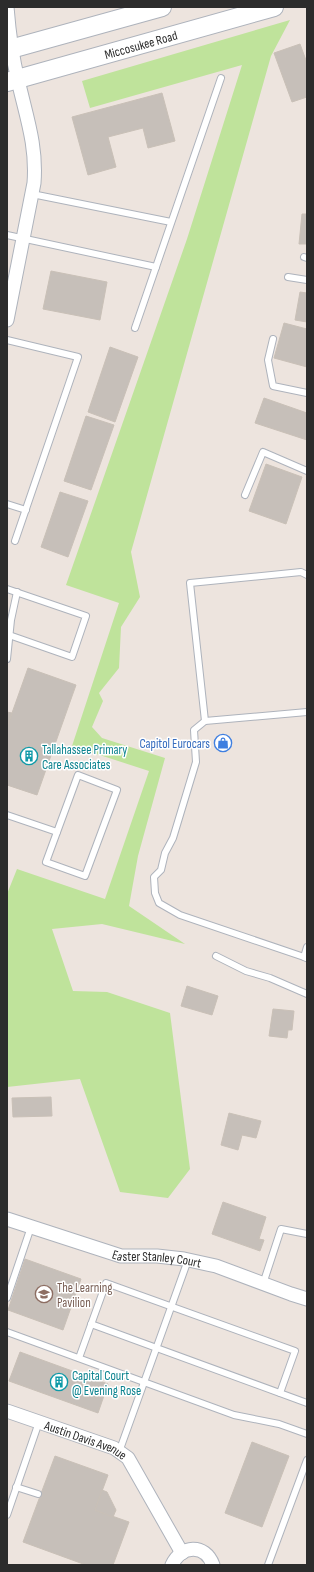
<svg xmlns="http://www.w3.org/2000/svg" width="314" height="1572" font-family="'Sofia Sans Condensed',sans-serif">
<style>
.green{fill:#bfe39b}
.building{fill:#c6bfb9;stroke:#c9c0b7}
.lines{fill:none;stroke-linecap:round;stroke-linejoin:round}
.lane-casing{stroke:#aeb3bc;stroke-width:8}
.street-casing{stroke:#aeb3bc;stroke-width:15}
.secondary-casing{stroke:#aeb3bc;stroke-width:20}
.lane{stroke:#fff;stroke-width:6}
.street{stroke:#fff;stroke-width:13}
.secondary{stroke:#fff;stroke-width:18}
.labels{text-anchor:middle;stroke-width:3;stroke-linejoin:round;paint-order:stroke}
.street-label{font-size:13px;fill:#2c2c2c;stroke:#fff}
.shop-label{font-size:13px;fill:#366cbe;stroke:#fff;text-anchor:end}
.culture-label{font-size:13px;fill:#0d838f;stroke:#fff;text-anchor:start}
.education-label{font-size:13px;fill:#785e54;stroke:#fff;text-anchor:start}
</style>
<rect width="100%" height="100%" fill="#ede4de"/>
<path class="green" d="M290,20L271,56L131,552L140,597L121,627L119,668L99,693L103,701L92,727L102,738L165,758L138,856L129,906L185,944L102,924L52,929L73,991L107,992L170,1013L190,1169L168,1198L120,1192L80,1079L7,1087V894L17,869L105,899L149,771L72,746L119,603L66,585L187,239L242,65L90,108L82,81Z"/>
<g class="building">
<path d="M300,44L307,63V97L292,102L274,53Z"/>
<path d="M162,93L175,141L148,148L143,128L108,137L116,167L88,175L72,117Z"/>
<path d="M302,214H307V244H299Z"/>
<path d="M51,271L107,282L100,320L43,309Z"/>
<path d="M300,292L307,293V322L295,320Z"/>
<path d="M284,323L307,329V367L274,358Z"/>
<path d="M110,347L138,357L115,422L88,412Z"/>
<path d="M264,398L307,413V440L255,423Z"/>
<path d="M86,416L114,425L91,490L64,481Z"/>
<path d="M266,464L302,477L286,524L249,511Z"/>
<path d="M60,492L88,501L68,557L41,547Z"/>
<path d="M28,668L76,685L37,795L7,785V727Z"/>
<path d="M7,712L12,713L7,727Z"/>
<path d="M187,986L218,996L212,1015L181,1006Z"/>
<path d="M273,1009L294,1011L292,1030H288L287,1038L269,1036Z"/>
<path d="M51,1097L52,1116L13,1117L12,1098Z"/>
<path d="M229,1113L261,1121L256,1138L242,1135L238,1150L221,1145Z"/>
<path d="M223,1202L266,1217L259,1239L264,1240L260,1251L212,1234Z"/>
<path d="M25,1259L81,1279L63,1330L8,1310Z"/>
<path d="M20,1352L108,1384L98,1413L9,1381Z"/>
<path d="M252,1442L289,1456L262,1527L225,1513Z"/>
<path d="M55,1456L108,1475L95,1510L129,1522L113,1565H86L23,1542Z"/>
<path d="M102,1490L107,1492L116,1510L113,1517L95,1510Z"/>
</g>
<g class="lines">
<defs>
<g id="lane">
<path d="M32,194L171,222"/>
<path d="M7,235L156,267"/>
<path d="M304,257L307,258"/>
<path d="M288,277L307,280"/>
<path d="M135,328L221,78"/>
<path d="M273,339L268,360L273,386L307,393"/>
<path d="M7,340L78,357L15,541"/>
<path d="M245,495L263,452L307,471"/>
<path d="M7,504L26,510"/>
<path d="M307,575L301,572L190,583L205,721L307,712"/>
<path d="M7,589L86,616L72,657L9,635"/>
<path d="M7,659L11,620L17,592"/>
<path d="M205,721L194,730L196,762L173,838L165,853L161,870L154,877L155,893L159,903L180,915L304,957"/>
<path d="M78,775L117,790L85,876L46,862Z"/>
<path d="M7,815L57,832"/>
<path d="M216,956L246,971L270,978L307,994"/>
<path d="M306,958L304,957L307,947"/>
<path d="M263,1284L281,1229L307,1234"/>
<path d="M7,1298L31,1227"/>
<path d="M91,1324L307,1403"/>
<path d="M7,1332L234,1415L279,1424L307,1434"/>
<path d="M79,1358L106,1283L295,1351L280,1393"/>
<path d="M119,1452L188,1260"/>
<path d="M16,1487L38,1494"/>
<path d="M7,1515L39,1422"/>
<path d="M268,1565L307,1460"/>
</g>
<g id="street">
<path d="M7,320L34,183C37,145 26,116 18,80C12,56 9,32 7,7"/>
<path id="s1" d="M7,1219L121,1256H157L184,1259L216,1266L291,1294L307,1299"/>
<path id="s2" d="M7,1411L114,1448L128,1458L182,1553"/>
<path d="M172,1565C181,1545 205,1543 213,1565"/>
</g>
<g id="secondary">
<path d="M7,50L162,7"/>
<path id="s3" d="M7,82L274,7"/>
</g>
</defs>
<use href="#lane" class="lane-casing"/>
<use href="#street" class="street-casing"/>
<use href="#secondary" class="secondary-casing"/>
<use href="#lane" class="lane"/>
<use href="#street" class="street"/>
<use href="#secondary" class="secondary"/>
</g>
<defs>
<symbol id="shop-ring" viewBox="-11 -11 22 22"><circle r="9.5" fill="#fff" stroke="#3f7fe0" stroke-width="1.5"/><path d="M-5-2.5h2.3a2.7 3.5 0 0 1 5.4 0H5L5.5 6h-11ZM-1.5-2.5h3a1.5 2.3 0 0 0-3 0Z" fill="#3f7fe0"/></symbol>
<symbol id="building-ring" viewBox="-11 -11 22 22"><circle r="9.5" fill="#fff" stroke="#0f9aa8" stroke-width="1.5"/><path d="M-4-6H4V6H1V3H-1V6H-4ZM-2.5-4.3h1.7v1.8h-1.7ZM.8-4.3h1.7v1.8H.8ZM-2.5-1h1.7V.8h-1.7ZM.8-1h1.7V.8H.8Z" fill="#0f9aa8"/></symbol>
<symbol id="school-ring" viewBox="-11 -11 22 22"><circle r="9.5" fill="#fff" stroke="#8d6e63" stroke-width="1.5"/><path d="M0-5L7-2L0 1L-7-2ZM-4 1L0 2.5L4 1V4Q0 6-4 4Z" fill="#8d6e63"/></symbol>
</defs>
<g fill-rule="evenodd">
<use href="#shop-ring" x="213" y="733" width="20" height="20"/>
<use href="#building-ring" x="19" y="746" width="20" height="20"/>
<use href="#school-ring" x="34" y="1284" width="20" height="20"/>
<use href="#building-ring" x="49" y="1372" width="20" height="20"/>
</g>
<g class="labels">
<g class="street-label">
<text dy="5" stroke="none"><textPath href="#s3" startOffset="139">Miccosukee Road</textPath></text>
<text dy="5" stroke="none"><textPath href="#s1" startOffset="156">Easter Stanley Court</textPath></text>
<text dy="5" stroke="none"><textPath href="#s2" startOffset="84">Austin Davis Avenue</textPath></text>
</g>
<g class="shop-label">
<text x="210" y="748">Capitol Eurocars</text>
</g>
<g class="culture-label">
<text x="42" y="754">Tallahassee Primary<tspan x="42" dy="15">Care Associates</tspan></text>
<text x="72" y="1380">Capital Court<tspan x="72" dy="15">@ Evening Rose</tspan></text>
</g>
<g class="education-label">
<text x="57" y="1292">The Learning<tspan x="57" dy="15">Pavilion</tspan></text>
</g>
</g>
<rect width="314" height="1572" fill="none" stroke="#2c2c2c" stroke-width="16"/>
</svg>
